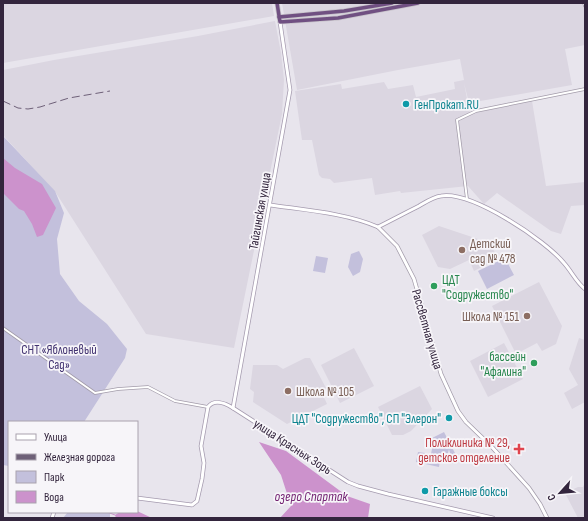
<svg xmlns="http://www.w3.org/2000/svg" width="588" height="521" font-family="'Sofia Sans Condensed',sans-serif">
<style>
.built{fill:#dbd6e1}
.green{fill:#c3c0dc}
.water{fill:#cc92cc}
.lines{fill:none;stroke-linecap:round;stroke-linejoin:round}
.stream{stroke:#cc92cc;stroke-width:1}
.minor-casing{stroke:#a39caa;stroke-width:3.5}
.tertiary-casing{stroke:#a39caa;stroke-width:4.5}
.secondary-casing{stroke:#a59baf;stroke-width:4.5}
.trunk-casing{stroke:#c6c2c9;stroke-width:5}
.minor{stroke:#fff;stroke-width:2}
.tertiary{stroke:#fff;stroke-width:3}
.secondary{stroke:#fff;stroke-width:3}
.trunk{stroke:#705082;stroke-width:3.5}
.rail{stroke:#6e6078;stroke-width:1;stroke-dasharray:8 4;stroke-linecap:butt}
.culture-dot{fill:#0f9aa8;stroke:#f7f5f9;stroke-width:1.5}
.education-dot{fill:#8d6e63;stroke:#f7f5f9;stroke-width:1.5}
.leisure-dot{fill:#2e9e5b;stroke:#f7f5f9;stroke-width:1.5}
.health-dot{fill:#e0444e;stroke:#f7f5f9;stroke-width:1.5}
.labels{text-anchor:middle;stroke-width:3.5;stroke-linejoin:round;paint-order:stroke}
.culture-label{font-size:13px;fill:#0d838f;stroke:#f7f5f9;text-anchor:start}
.street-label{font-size:13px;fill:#33253d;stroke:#f7f5f9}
.education-label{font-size:13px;fill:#785e54;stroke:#f7f5f9;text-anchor:start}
.leisure-label{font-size:13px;fill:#27864d;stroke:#f7f5f9;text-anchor:start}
.park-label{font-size:13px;fill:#423371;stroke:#f7f5f9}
.health-label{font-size:13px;fill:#be3a42;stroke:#f7f5f9;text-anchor:end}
.water-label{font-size:14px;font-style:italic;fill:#742473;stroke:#f7f5f9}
</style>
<rect width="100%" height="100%" fill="#e8e5ed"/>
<g class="built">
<path d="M3,3H272L274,16L3,63Z"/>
<path d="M282,3H585V45L565,49L572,85L469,103L464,83L470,114L532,101L546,186L585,182V205L571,206L561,234L551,231L497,193L484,204L468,186L401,193L400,191L375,195L372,178L334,183L330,179L322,178L319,175L312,140H302L295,91L341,84L342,89L384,82L388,89L413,85L416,97L455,89L454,82L464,80L460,59L398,70L297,90Z"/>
<path d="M275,21L281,53L284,80L282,114L234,348L146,334L56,193L3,135V70L54,60L198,36Z"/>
<path d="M439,226L490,243L498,259L474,271L469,260L450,269L438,267L422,235Z"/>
<path d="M539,282L562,326L556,344L542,351L537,343L516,354L492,306Z"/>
<path d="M579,338L585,340V402L572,409L564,393L578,385L569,369Z"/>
<path d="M504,343L523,379L488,397L470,361Z"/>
<path d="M354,348L374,386L340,403L321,365Z"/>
<path d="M305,358H310L326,388L323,390L324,392L322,393L327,404L287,424L253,402L254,392L250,389L253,365H277L283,369Z"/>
<path d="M420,386L432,409L411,431L403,435H392L378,407Z"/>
<path d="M585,483V518H578L565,493L578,487H583Z"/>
</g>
<g class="green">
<path d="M3,136L55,191L64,213L57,239L60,274L79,301L107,324L127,349L125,358L84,422H9V466L3,465Z"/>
<path d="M359,251L363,259L360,272L353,276L348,267L351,254Z"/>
<path d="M316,256L328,258L325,273L313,271Z"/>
<path d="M505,258L514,275L487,289L478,271Z"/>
<path d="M444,432L456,455L451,457L449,449L447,457L431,454L433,444L430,439Z"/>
<path d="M418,452L425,453L424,458L440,460L439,467L416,462Z"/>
<path d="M68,512H110V518H63Z"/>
</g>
<g class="water">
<path d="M3,158L15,168L42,184L56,208L43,235L37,237L32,224L24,211L19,209L3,193Z"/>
<path d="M259,442L286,451L347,496L370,504L368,518H280L291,506L281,475Z"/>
<path d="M137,511L152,518H116L115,515L120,512Z"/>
</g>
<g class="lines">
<path class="stream" d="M107,512L115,515"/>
<defs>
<g id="minor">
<path d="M584,3L585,6"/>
<path d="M467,199L457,120L476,111L585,89"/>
<path d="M3,328L95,393L118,389L148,387L175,401L208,407"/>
</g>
<path id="tertiary" d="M378,227L397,246L414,279L441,374L458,411L466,422L491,446L529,488L540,504L547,518"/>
<g id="secondary">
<path d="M270,205C304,210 346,213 378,227C392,220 405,213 419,206C426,202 433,197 441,196C472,191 545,240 564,263C572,272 576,282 585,289"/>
<path d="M233,408L290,90L280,22"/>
<path d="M137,498L192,505L197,501L202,479L204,463L201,446L208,407C214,399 225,403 233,408L348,482L358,486L388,494L493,518"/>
<path d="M52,518L54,512"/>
</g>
<g id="trunk">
<path d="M277,3L280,22L338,18L418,3"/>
<path d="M279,17L344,11L392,3"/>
</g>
</defs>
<use href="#minor" class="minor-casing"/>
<use href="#tertiary" class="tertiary-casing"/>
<use href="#secondary" class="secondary-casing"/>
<use href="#trunk" class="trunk-casing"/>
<use href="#minor" class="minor"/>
<use href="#tertiary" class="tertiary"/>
<use href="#secondary" class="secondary"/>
<use href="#trunk" class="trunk"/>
<path class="rail" d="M3,101L18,108L28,109L40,107L69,98L110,91"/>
</g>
<g class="culture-dot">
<circle cx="406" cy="104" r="4"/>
<circle cx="449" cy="418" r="4"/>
<circle cx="425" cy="491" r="4"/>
</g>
<g class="education-dot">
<circle cx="462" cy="250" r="4"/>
<circle cx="527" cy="316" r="4"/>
<circle cx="288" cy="391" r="4"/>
</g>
<g class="leisure-dot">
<circle cx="434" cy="286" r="4"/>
<circle cx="534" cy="363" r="4"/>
</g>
<path class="health-dot" d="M517 443h4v4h4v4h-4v4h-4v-4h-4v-4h4z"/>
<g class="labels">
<g class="culture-label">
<text x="414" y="109">ГенПрокат.RU</text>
<text x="441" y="423" text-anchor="end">ЦДТ "Содружество", СП "Элерон"</text>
<text x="433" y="496">Гаражные боксы</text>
</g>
<g class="street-label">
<text transform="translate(259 211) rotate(-80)" y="5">Тайгинская улица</text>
<text transform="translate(428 329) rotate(74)" y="5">Рассветная улица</text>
<text transform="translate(293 446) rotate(33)" y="5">улица Красных Зорь</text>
</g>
<g class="education-label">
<text x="470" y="248">Детский<tspan x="470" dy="15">сад № 478</tspan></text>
<text x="519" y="321" text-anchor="end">Школа № 151</text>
<text x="296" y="396">Школа № 105</text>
</g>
<g class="leisure-label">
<text x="442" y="284">ЦДТ<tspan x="442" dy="15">"Содружество"</tspan></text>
<text x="526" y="361" text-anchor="end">бассейн<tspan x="526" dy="15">"Афалина"</tspan></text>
</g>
<g class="park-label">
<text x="59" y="354">СНТ «Яблоневый<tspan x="59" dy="15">Сад»</tspan></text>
</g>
<g class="health-label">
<text x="510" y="447">Поликлиника № 29,<tspan x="510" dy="15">детское отделение</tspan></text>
</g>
<g class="water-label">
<text x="311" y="501">озеро Спартак</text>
</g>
</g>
<rect width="588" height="521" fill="none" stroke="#33253d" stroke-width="8"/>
<rect x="8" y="421" width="130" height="92" fill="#f7f5f9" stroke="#a9a2ae"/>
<rect x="16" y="434" width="20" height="6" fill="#ffffff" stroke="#a9a2ae"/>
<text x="44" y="441" font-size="12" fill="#33253d">Улица</text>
<rect x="16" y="454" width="20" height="6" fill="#6e6078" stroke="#a9a2ae"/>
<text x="44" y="461" font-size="12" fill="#33253d">Железная дорога</text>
<rect x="16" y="471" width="20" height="12" fill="#c3c0dc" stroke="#a9a2ae"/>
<text x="44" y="481" font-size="12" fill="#33253d">Парк</text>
<rect x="16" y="491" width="20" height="12" fill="#cc92cc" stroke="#a9a2ae"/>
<text x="44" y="501" font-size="12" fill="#33253d">Вода</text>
<g transform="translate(560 493) rotate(243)" stroke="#f7f5f9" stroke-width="3" paint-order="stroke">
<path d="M0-3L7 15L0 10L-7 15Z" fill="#33253d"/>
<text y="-6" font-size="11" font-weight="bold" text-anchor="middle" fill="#33253d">С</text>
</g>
</svg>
